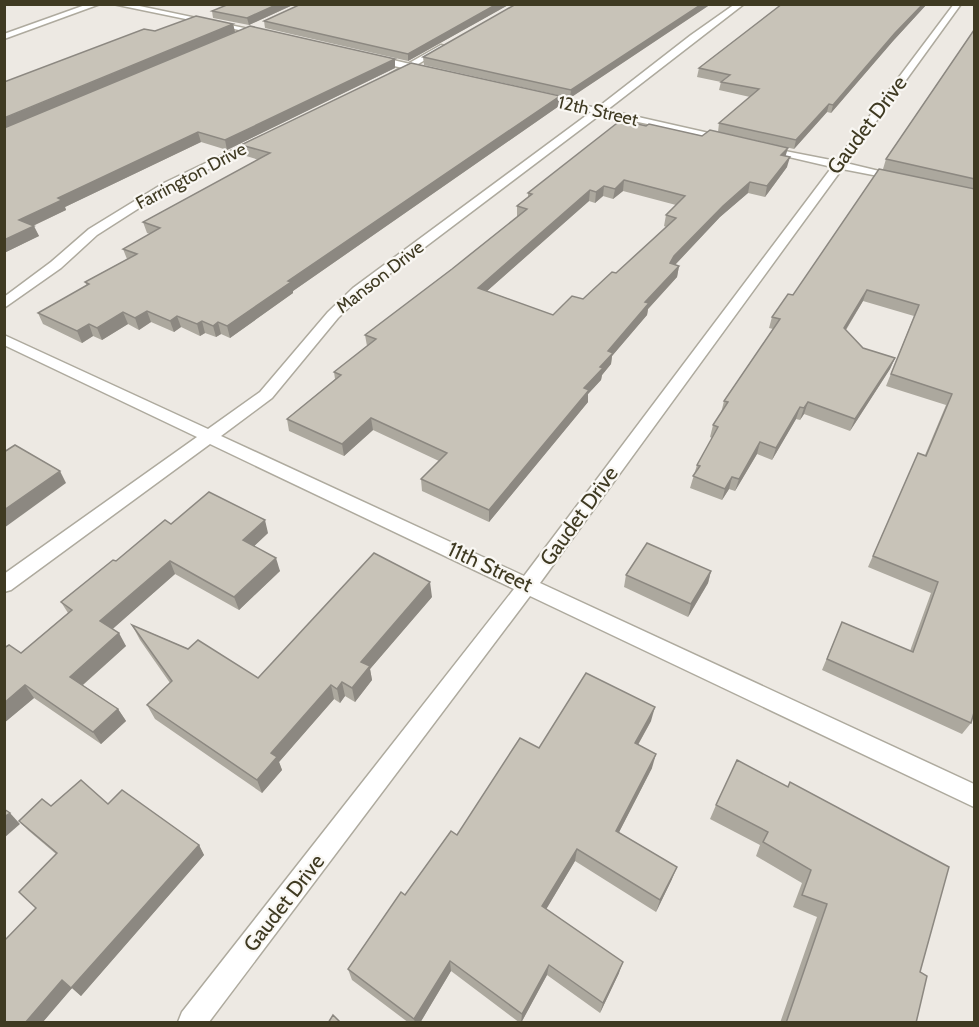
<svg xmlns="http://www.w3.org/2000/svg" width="979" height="1027" font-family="Cabin,sans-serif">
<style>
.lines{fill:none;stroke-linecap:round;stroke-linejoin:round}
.minor-casing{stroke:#aeaa9e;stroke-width:3}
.tertiary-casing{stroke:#aeaa9e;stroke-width:3}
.minor{fill:#fff;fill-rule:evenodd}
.tertiary{fill:#fff;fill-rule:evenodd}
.wall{fill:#aca89e;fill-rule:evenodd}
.shaded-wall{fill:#8c8881}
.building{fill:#c8c3b8;stroke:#8c8881;stroke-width:1.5;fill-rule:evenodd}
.labels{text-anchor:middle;stroke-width:4.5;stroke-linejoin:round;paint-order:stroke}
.far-street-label{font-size:18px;fill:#3f3a22;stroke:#f9f7f3}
.street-label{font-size:21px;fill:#3f3a22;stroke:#f9f7f3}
</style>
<rect width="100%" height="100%" fill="#ede9e3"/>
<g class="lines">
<defs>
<g id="minor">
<path d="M88,4H100L4,39V34Z"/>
<path d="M113,4H130L272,34L268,36Z"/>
<path d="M735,4H744L607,110L731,138V142L601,114L363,294L338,318L272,398L221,436L524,576L832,167L759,150V146L836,161L954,4H961L846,163L904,177V181L842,169L540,583L974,784V807L530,596L209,1022H178L182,1012L514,589L210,444L11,590L4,592V574L197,437L4,345V335L208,429L260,392L328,312L353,288L591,112L534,99V95L597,108L691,35Z"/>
<path d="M371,55L432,69L433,71L429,74L368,60V56Z"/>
</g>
<g id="tertiary">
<path d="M441,45L448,47L397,76L390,74Z"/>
<path d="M262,136L267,139L266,141L172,187L97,235L61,268L4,308V297L51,262L89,229L164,183Z"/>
</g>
</defs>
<use href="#minor" class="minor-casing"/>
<use href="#tertiary" class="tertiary-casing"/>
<use href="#minor" class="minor"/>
<use href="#tertiary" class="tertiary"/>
</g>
<g class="wall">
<path d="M229,4H295L249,25L213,18L212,11Z"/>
<path d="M301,4H510L408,61L265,28L264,21Z"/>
<path d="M711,4L570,98L424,65L423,57Z"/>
<path d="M782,4H927L893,41L831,113L827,112L794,149L718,132L719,123L750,97L719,90L721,82L697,77L699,68Z"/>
<path d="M233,24L235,32L134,74L395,68L227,150L201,142L65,207L66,210L33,226L39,236L4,253L155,31Z"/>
<path d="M975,29V709L971,723L962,734L822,670L842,622L910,651L931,593L868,567L913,465L918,453L925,455L946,405L886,386L914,316L863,301L846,330L863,348L895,358L890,369L850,431L804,414L800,420L796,419L772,460L757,454L735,491L729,489L722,500L690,488L697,465L712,438L710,437L713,425L721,413L724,401L773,329L769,328L772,317L793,295L883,169L886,159Z"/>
<path d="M560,96L559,106L293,291V293L230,338L221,334L216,337L205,333L200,336L181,327L174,332L151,322L139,330L128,324L102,340L93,336L82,343L43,324L38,313L87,286L85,282L127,259L123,249L150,234L147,233L143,222L259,160L243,155L241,145Z"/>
<path d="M786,156L787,167L765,197L748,193L720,217L675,265L679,266L677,277L648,309L647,315L612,356L611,364L602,375L601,380L588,394V402L489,522L422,491L421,479L439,461L373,430L344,456L289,431L287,419L335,379L334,372L367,346L365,335L452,269L517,217V206L528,197V193ZM623,191L676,205L666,215L664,226L666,227L616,273L583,299L553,315L487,291L589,201L595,203L603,196L613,199Z"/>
<path d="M171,524L268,533L254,546L280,571L239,610L175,574L112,629L126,646L83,685L118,709L126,721L101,744L34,698L4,723V648L21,653L68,613L61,602L116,561Z"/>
<path d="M711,571L708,583L688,617L624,587L626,575Z"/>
<path d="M432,597L370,669L372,680L355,702L345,696L340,703L334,699L279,762L282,770L262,793L155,719L147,705L170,683L140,640L132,625L258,678Z"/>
<path d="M651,721L638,745L652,768L619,832L672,879L656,912L575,861L546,909L619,973L600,1013L547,975L521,1023H520L451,971L420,1023H409L352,980L348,969L405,895L457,835L539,748Z"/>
<path d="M790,782L920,972L916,1023H780L817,917L793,907L802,883L756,856L760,845L710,819L716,805L787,787Z"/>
<path d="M108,804L199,845L204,855L81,996L72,988L42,1023H4L36,908L56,854L29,831L19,821L51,806Z"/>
</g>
<g class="shaded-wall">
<path d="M278,4H295L249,25L247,18Z"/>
<path d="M497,4H510L408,61V54Z"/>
<path d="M702,4H711L570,98L571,90Z"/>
<path d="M923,4H927L893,41L831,113L833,105L895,33Z"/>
<path d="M233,24L235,32L4,129V118Z"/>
<path d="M395,59V68L227,150L225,140Z"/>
<path d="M560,96L559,106L293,291V293L230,338L227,326L288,281Z"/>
<path d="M829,104L827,112L794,149L796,140Z"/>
<path d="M198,132L201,142L65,207L66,210L24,230L19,220L58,198Z"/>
<path d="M788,148L785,158L781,155Z"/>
<path d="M790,157L787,167L765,197L767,186Z"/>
<path d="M624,180L623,191L613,199L615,189Z"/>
<path d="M750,182L748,193L720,217L672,268L670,263L674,256L723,206Z"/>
<path d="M604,186L603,196L595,203L596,192Z"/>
<path d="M590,190L589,201L478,299V288Z"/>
<path d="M34,226L39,236L4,253V240Z"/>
<path d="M679,266L677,277L648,309L647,315L612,356L611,364L602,375L601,380L588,394V402L489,522V510L600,367L608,351L645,302Z"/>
<path d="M867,290L863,301L840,339L844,328Z"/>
<path d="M147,311L151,322L139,330L135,318Z"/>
<path d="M123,312L128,324L102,340L97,328Z"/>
<path d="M177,316L181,327L174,332L170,321Z"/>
<path d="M202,321L205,333L200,336L197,324Z"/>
<path d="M218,322L221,334L216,337L213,326Z"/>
<path d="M89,324L93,336L82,343L77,331Z"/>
<path d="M895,358L890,369L850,431L855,419Z"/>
<path d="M808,402L804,414L800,420L804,408Z"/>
<path d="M800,407L796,419L772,460L776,448Z"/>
<path d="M371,418L373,430L344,456L342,444Z"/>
<path d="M760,442L757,454L735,491L739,479Z"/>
<path d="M60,471L66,483L4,528V510Z"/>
<path d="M732,477L729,489L722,500L725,489Z"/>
<path d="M265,520L268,533L247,553L243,540Z"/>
<path d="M276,558L280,571L239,610L234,597Z"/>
<path d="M170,561L175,574L107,634L100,621Z"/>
<path d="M711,571L708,583L688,617L691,604Z"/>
<path d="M430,582L432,597L370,669L372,680L355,702L352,688L361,662Z"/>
<path d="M119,633L126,646L78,689L70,677Z"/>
<path d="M342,682L345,696L340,703L337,689Z"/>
<path d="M25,685L34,698L4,723V703Z"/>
<path d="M331,685L334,699L279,762L282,770L262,793L257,780L271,753Z"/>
<path d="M655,707L651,721L631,757L635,743Z"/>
<path d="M118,709L126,721L101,744L93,732Z"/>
<path d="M656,754L652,768L613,844L616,831Z"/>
<path d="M10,813L20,824L4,838V817Z"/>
<path d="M199,845L204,855L81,996L72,988L42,1023H25L62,980Z"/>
<path d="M577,849L575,861L541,918L542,906Z"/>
<path d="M677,867L672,879L656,912L660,900Z"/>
<path d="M450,961L451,971L420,1023H415L414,1019Z"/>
<path d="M623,962L619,973L600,1013L603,1003Z"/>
<path d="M549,965L547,975L521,1023L522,1014Z"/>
</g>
<g class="building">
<path d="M229,4H278L247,18L212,11Z"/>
<path d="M301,4H497L408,54L264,21Z"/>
<path d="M516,4H702L571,90L423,57Z"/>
<path d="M782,4H923L895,33L833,105L829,104L796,140L719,123L759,89L721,82L730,75L699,68Z"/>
<path d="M196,16L233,24L4,118V82L144,29L155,31Z"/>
<path d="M250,26L395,59L225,140L198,132L58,198L62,200L19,220L34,226L4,240V128Z"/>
<path d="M975,29V179L886,159L974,30Z"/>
<path d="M411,63L560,96L288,281L291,282L227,326L218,322L213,326L202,321L197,324L177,316L170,321L147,311L135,318L123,312L97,328L89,324L77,331L38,313L89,284L85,282L137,254L123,249L160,228L143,222L270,153L241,145Z"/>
<path d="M621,120L646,126L649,124L702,136L710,130L788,148L781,155L790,157L767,186L750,182L723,206L674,256L670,263L679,266L645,302L649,303L608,351L613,353L600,367L603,368L584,388L589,390L489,510L421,479L447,453L371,418L342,444L287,419L341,375L334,372L376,339L365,335L452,269L527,209L517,206L532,194L528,193ZM624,180L685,196L666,215L676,218L616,273L612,272L583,299L572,296L553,315L478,288L590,190L596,192L604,186L615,189Z"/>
<path d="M879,169L975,189V709L971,723L827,659L842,622L913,652L938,582L873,556L918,453L926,456L952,394L891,374L919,305L867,290L844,328L863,348L895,358L855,419L808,402L804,408L800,407L776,448L760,442L739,479L732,477L725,489L693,476L700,466L697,465L718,427L713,425L728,402L724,401L780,319L772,317L788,294L793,295Z"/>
<path d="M15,445L60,471L4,510V452Z"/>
<path d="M209,492L265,520L243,540L276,558L234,597L170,561L100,621L119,633L70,677L118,709L93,732L25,685L4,703V648L9,645L21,653L72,610L61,602L113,560L116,561L165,520L171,524Z"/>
<path d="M647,543L711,571L691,604L626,575Z"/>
<path d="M374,553L430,582L361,662L370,666L352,688L342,682L337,689L331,685L271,753L277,757L257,780L147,705L172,681L132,625L188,649L198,640L258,678Z"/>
<path d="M586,673L655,707L635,743L656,754L616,831L677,867L660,900L577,849L542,906L623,962L603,1003L549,965L522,1014L450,961L414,1019L348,969L401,892L405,895L451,831L457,835L520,738L539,748Z"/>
<path d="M737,760L788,787L790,782L949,867L920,972L927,976L916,1023H786L827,904L802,895L811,870L763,842L768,832L716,805Z"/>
<path d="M81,780L108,804L122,790L199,845L71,988L62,980L25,1023H4V941L36,908L19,892L57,853L19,821L42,799L51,806Z"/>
<path d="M4,809L10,813L4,817Z"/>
<path d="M333,1015L341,1023H328Z"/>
</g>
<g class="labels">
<g class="far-street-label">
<text transform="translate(598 111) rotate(13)" y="6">12th Street</text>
<text transform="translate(191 176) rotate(-28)" y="6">Farrington Drive</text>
<text transform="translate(380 277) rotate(-38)" y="6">Manson Drive</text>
</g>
<g class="street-label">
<text transform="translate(867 125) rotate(-53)" y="7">Gaudet Drive</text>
<text transform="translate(579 516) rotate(-54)" y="7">Gaudet Drive</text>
<text transform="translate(490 567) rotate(25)" y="7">11th Street</text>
<text transform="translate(284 903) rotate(-52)" y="7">Gaudet Drive</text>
</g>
</g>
<rect width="979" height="1027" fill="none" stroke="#3f3a22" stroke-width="12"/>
</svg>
